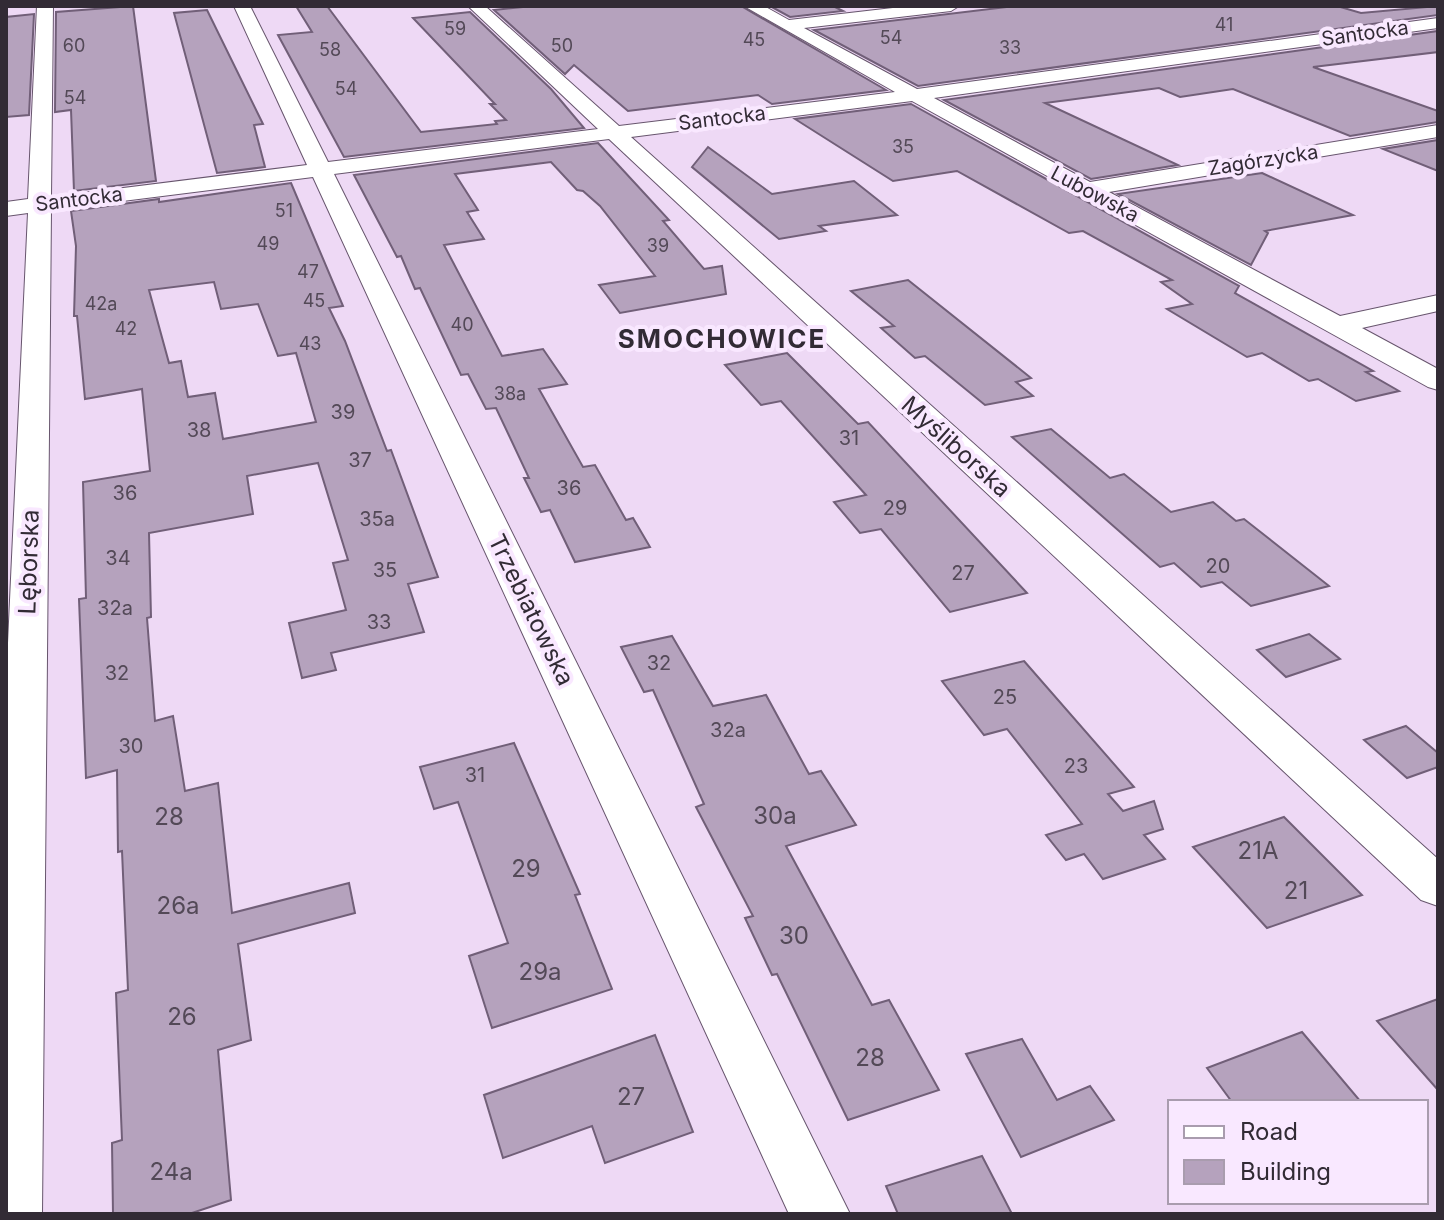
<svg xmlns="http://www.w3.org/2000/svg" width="1444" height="1220" font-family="Inter,sans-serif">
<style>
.building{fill:#b5a2bd;stroke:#715f78;stroke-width:2;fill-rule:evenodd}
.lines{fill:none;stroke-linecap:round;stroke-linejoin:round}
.minor-casing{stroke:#67556d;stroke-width:2}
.minor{fill:#fff;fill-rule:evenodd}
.labels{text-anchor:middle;stroke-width:8;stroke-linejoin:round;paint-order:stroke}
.far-number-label{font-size:18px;fill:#534957}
.far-street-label{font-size:20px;fill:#322b35;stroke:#f9e8ff}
.number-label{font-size:20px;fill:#534957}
.street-label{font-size:24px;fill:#322b35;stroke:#f9e8ff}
.near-number-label{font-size:24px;fill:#534957}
.far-district-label{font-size:26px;font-weight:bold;letter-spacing:2px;fill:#322b35;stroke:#f9e8ff}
</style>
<rect width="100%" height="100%" fill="#eed9f5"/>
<g class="building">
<path d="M133,6L156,181L74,191L71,110L55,112L56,12Z"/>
<path d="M296,6H327L421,132L497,124L495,121L506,120L490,104H495L413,18L470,12L551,89L584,128L344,157L278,35L312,32Z"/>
<path d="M533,6H741L886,90L772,104L758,95L628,111L574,65L565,74L494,10Z"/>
<path d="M770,6L835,7L843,11L790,17Z"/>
<path d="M1015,6H1337L1361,13L1438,6V15L918,86L814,30Z"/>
<path d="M207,10L263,124L254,125L265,167L217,173L174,13Z"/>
<path d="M34,14L29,115L6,117V17Z"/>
<path d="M1438,31V52L1313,67L1438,111V122L1350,136L1233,89L1180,97L1159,88L1045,103L1178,165L1091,179L944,100Z"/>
<path d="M911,104L1239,286L1235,293L1373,371L1366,372L1399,391L1356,401L1318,379L1309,381L1262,353L1247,357L1167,309L1192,304L1161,282L1172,280L1083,231L1069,233L957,171L893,181L795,119Z"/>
<path d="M1438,140V171L1383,149Z"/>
<path d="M598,143L669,220L663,221L704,269L722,266L726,294L620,313L599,285L655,276L600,206L583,191L577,190L551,162L455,174L478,210L467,212L484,239L444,245L502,356L543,349L567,384L539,389L583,467L595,465L626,520L633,518L650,547L575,562L550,510L541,512L524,478H529L496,408L486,409L468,374L461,375L420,288L415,289L401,256L397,257L354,175Z"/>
<path d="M708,147L772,194L854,181L897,215L819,226L826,231L779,239L692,167Z"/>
<path d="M1262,173L1353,215L1265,231L1268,233L1251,265L1118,194Z"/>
<path d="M291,183L343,306L329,308L345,341L387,451L391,450L438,577L408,584L424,632L331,653L336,670L302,678L289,623L346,610L333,563L348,560L318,463L247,476L253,514L149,533L151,617L147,618L155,721L173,716L185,791L218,783L232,913L349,883L355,913L238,944L251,1040L218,1050L231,1200L189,1214H113L112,1143L122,1140L116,993L128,990L122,851L118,852L117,770L86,778L79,599L86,598L83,482L150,471L142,389L85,399L77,316H74L76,246L71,211L159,199V202ZM214,282L221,309L258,304L278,356L296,353L316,422L223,439L215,393L188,397L181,361L169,363L149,290Z"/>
<path d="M908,280L1031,378L1016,382L1033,396L985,405L925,356L915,358L881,328L894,326L851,291Z"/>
<path d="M787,353L858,424L868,422L1027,593L950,612L881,529L860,533L834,502L866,495L781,401L761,405L725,365Z"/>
<path d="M1051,429L1110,478L1124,474L1171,512L1213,502L1236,521L1244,519L1329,586L1251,606L1222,582L1201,587L1174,563L1160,567L1012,437Z"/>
<path d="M1309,634L1340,659L1286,677L1257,650Z"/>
<path d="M672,636L713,706L766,695L809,774L821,771L856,825L786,846L872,1005L889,1000L939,1090L848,1120L777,974L772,975L745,918L753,916L696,807L704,804L653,690L644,692L621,647Z"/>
<path d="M1024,661L1134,787L1108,794L1123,811L1154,801L1163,829L1144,835L1165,859L1103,879L1084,854L1066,860L1046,835L1082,824L1007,729L984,735L942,681Z"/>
<path d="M1406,726L1438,753V767L1407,778L1364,740Z"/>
<path d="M514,743L580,894L575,895L612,989L492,1028L469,956L508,943L458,802L434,809L420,767Z"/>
<path d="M1284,817L1362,895L1267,928L1193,847Z"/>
<path d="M1438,999V1090L1377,1021Z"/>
<path d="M1302,1032L1361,1102H1232L1207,1068Z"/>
<path d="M655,1035L693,1132L605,1163L592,1126L503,1158L484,1095Z"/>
<path d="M1022,1039L1057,1100L1090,1086L1114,1120L1021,1157L966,1054Z"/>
<path d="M982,1156L1012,1214H898L886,1186Z"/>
</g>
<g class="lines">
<defs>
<path id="minor" d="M37,6H53L51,197L307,165L234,6H250L328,162L598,129L468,6H485L619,126L895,92L744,6H764L789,20L910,6H959L951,11L804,28L917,89L1438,18V28L934,98L1090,182L1438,125V137L1109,192L1340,316L1438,295V311L1362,328L1438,369V390L1428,387L912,101L631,137L1438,859V906L1421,900L609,139L334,174L850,1214H789L313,177L51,210L42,1214H6V686L28,213L6,216V202L28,199Z"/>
</defs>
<use href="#minor" class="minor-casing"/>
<use href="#minor" class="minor"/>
</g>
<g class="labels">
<g class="far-number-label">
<text x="1224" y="31">41</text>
<text x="455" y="35">59</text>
<text x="891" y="44">54</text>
<text x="754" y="46">45</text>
<text x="74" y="52">60</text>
<text x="562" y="52">50</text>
<text x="1010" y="54">33</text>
<text x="330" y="56">58</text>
<text x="346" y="95">54</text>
<text x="75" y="104">54</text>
<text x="903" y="153">35</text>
<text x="284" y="217">51</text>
<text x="268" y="250">49</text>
<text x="658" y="252">39</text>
<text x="308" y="278">47</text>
<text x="314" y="307">45</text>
<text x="101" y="310">42a</text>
<text x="462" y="331">40</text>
<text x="126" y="335">42</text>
<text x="310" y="350">43</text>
<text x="510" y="400">38a</text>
</g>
<g class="far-street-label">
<text transform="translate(1365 33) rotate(-8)" y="7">Santocka</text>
<text transform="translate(722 118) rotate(-7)" y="7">Santocka</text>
<text transform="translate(1263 160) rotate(-9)" y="7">Zagórzycka</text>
<text transform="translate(1095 194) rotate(28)" y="7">Lubowska</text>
<text transform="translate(79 199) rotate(-7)" y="7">Santocka</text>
</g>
<g class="number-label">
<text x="343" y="419">39</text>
<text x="199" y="437">38</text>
<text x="849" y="445">31</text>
<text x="360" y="467">37</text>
<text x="569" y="495">36</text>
<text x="125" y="500">36</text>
<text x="895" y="515">29</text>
<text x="377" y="526">35a</text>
<text x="118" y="565">34</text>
<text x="1218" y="573">20</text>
<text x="385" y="577">35</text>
<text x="963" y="580">27</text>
<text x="115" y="615">32a</text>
<text x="379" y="629">33</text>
<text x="659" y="670">32</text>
<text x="117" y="680">32</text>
<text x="1005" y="704">25</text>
<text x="728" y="737">32a</text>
<text x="131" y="753">30</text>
<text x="1076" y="773">23</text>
<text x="475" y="782">31</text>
</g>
<g class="street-label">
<text transform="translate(956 447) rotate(42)" y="8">Myśliborska</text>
<text transform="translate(29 562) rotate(-88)" y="8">Lęborska</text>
<text transform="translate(531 610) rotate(64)" y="8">Trzebiatowska</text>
</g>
<g class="near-number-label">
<text x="775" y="824">30a</text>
<text x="169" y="825">28</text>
<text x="1258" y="859">21A</text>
<text x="526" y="877">29</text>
<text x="1296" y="899">21</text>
<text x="178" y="914">26a</text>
<text x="794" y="944">30</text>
<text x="540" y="980">29a</text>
<text x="182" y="1025">26</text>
<text x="870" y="1066">28</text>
<text x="631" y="1105">27</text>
<text x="171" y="1180">24a</text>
</g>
<g class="far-district-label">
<text x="722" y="348">SMOCHOWICE</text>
</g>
</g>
<rect width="1444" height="1220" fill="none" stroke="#322b35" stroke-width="16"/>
<rect x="1168" y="1100" width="260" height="104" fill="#f9e8ff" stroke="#a99cae" stroke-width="2"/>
<rect x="1184" y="1126" width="40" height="12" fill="#ffffff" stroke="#a99cae" stroke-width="2"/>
<text x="1240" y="1140" font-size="24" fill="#322b35">Road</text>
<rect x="1184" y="1160" width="40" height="24" fill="#b5a2bd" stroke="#a99cae" stroke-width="2"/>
<text x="1240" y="1180" font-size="24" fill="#322b35">Building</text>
</svg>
